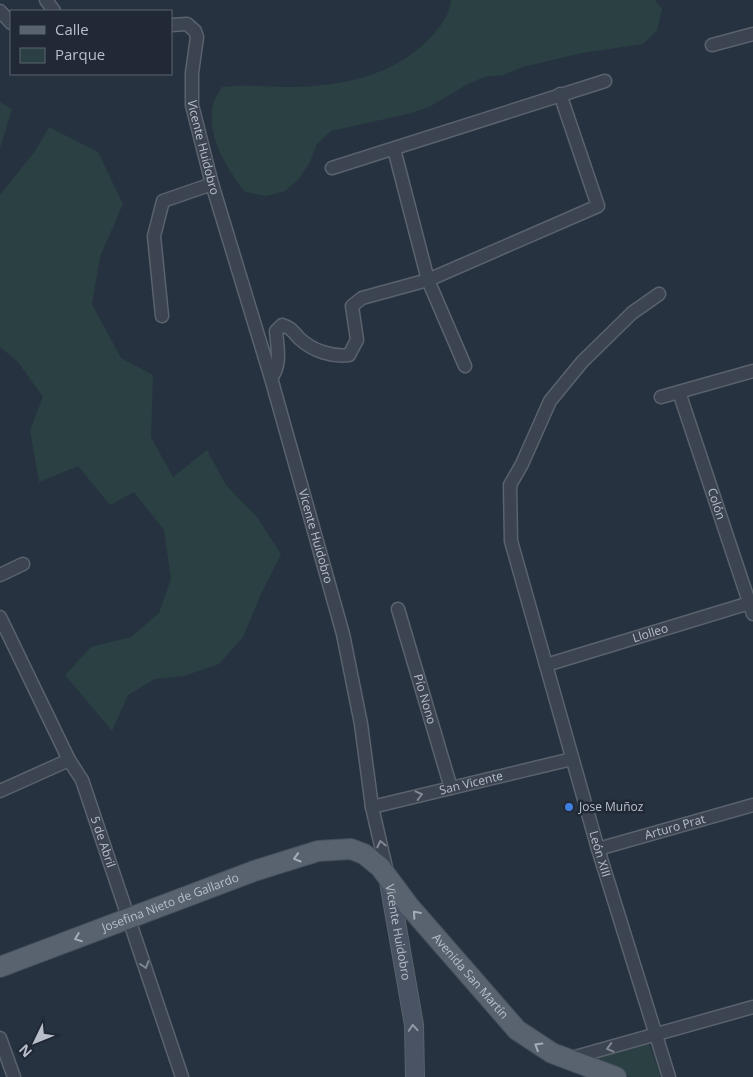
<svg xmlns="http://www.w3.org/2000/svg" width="753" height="1077" font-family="'Open Sans',sans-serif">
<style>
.green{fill:#2a4042}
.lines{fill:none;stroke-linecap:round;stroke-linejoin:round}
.street-casing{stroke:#59626d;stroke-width:15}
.secondary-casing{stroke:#59626d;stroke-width:20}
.primary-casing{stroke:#454d59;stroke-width:22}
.street{stroke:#3b4450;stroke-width:12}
.secondary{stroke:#495363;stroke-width:18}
.primary{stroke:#596370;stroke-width:20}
.oneway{stroke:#808893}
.oneway2{stroke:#a5adb8}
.oneway3{stroke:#9199a6}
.shop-dot{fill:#3f7fe0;stroke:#202935;stroke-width:2}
.labels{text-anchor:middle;stroke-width:5;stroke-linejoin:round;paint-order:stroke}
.street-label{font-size:12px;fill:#b8bfca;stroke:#202935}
.poi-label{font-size:12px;fill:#b8bfca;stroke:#202935;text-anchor:start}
</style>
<rect width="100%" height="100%" fill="#273240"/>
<g class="green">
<path d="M451,0H655L662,9L657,30L643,44L582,53L523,67L503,75L484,77L466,85L431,106L412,113L331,131L317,144L310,162L299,179L285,191L266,196L245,192C227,168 206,137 213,105C214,99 219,92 222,87C244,84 265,87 287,87C339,87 392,77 429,39C439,28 450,16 451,0Z"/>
<path d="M0,102L12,109L0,148Z"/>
<path d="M49,127L98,152L123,204L100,257L92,304L121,358L153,375L151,437L173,477L207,450L226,485L257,517L281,554L261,594L243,637L219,664L184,676L155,679L128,695L112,731L65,675L91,647L131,637L159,613L171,579L164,530L134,492L110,505L78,466L39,482L30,430L43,397L18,362L0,347V195L35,151Z"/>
<path d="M649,1044L661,1077H631L582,1062Z"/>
</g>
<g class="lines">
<defs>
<g id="street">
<path d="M46,0L54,11"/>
<path d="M0,11L11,23"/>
<path id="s1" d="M171,25L187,24L195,31L197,37L192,73V105L212,184L271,378L343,634L361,724L372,807L387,872"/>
<path d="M712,45L753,34"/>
<path d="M394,149L428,280L465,366"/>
<path d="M332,168L605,81"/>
<path id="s2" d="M659,294L632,313L582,362L550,401L522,464L510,485L511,541L598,849L669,1077"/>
<path d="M162,316L154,236L163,201L212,184"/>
<path d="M271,378C282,365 277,346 276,331L282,325C292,328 293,332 300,339C313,351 332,357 349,355L357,340L352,306L362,298L428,280L598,206L560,94"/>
<path id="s3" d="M679,392L753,614"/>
<path d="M661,397L753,371"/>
<path d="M0,575L23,564"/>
<path id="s4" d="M398,609L451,788"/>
<path id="s5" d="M0,617L69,760L82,780L182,1077"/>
<path id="s6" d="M546,665L753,602"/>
<path d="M0,791L69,760"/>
<path id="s7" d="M372,807L572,759"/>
<path id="s8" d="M598,849L753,805"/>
<path d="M0,1038L14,1077"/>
<path d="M568,1059L753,1007"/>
</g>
<g id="secondary">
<path id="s9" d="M389,882L414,1025L415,1077"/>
</g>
<g id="primary">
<path id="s10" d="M0,967L254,871L318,851L351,849L364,854L380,867L409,906L517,1030L552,1053L616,1077"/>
</g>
</defs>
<use href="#street" class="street-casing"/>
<use href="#secondary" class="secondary-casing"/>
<use href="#primary" class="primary-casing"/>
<use href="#street" class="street"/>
<use href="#secondary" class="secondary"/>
<use href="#primary" class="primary"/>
</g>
<defs><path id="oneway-chevron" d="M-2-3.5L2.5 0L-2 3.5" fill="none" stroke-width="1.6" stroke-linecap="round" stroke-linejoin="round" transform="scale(1.25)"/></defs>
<g class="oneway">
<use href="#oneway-chevron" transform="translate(419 795) rotate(-14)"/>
<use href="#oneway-chevron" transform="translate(381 844) rotate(-103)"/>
<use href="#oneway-chevron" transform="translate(145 965) rotate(72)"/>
<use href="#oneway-chevron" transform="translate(610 1048) rotate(165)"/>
</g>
<g class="oneway2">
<use href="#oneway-chevron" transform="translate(297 858) rotate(163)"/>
<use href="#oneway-chevron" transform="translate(416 914) rotate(-131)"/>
<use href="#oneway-chevron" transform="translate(78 938) rotate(159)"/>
<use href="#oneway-chevron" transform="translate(538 1046) rotate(-149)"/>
</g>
<use class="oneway3" href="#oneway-chevron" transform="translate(413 1028) rotate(-94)"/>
<circle class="shop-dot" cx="569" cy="807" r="5"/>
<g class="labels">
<g class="street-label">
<text dy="4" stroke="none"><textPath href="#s1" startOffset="145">Vicente Huidobro</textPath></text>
<text dy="4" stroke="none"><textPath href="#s3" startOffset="118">Colón</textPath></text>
<text dy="4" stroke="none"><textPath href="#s1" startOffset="550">Vicente Huidobro</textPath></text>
<text dy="4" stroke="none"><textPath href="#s6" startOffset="109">Llolleo</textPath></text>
<text dy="4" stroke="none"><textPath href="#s4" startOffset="94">Pío Nono</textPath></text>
<text dy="4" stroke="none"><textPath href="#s7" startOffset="102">San Vicente</textPath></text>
<text dy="4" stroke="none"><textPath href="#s8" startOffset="80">Arturo Prat</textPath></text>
<text dy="4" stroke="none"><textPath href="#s5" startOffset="248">5 de Abril</textPath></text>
<text dy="4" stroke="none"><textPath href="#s2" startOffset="628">León XIII</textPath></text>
<text dy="4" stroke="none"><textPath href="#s10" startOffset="182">Josefina Nieto de Gallardo</textPath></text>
<text dy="4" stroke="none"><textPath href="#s9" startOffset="51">Vicente Huidobro</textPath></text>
<text dy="4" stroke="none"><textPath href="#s10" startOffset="548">Avenida San Martín</textPath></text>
</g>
<g class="poi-label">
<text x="579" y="811">Jose Muñoz</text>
</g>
</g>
<rect x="10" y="10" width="162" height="65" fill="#202935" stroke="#5d6571"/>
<rect x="20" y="26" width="25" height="8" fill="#596370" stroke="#5d6571"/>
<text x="55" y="35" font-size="15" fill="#b8bfca">Calle</text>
<rect x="20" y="48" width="25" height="15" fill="#2a4042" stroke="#5d6571"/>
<text x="55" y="60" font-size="15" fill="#b8bfca">Parque</text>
<g transform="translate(35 1042) rotate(227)" stroke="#202935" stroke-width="4" paint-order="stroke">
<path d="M0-4L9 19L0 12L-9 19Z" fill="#b8bfca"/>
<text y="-8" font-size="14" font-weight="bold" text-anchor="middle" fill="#b8bfca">N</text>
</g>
</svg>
